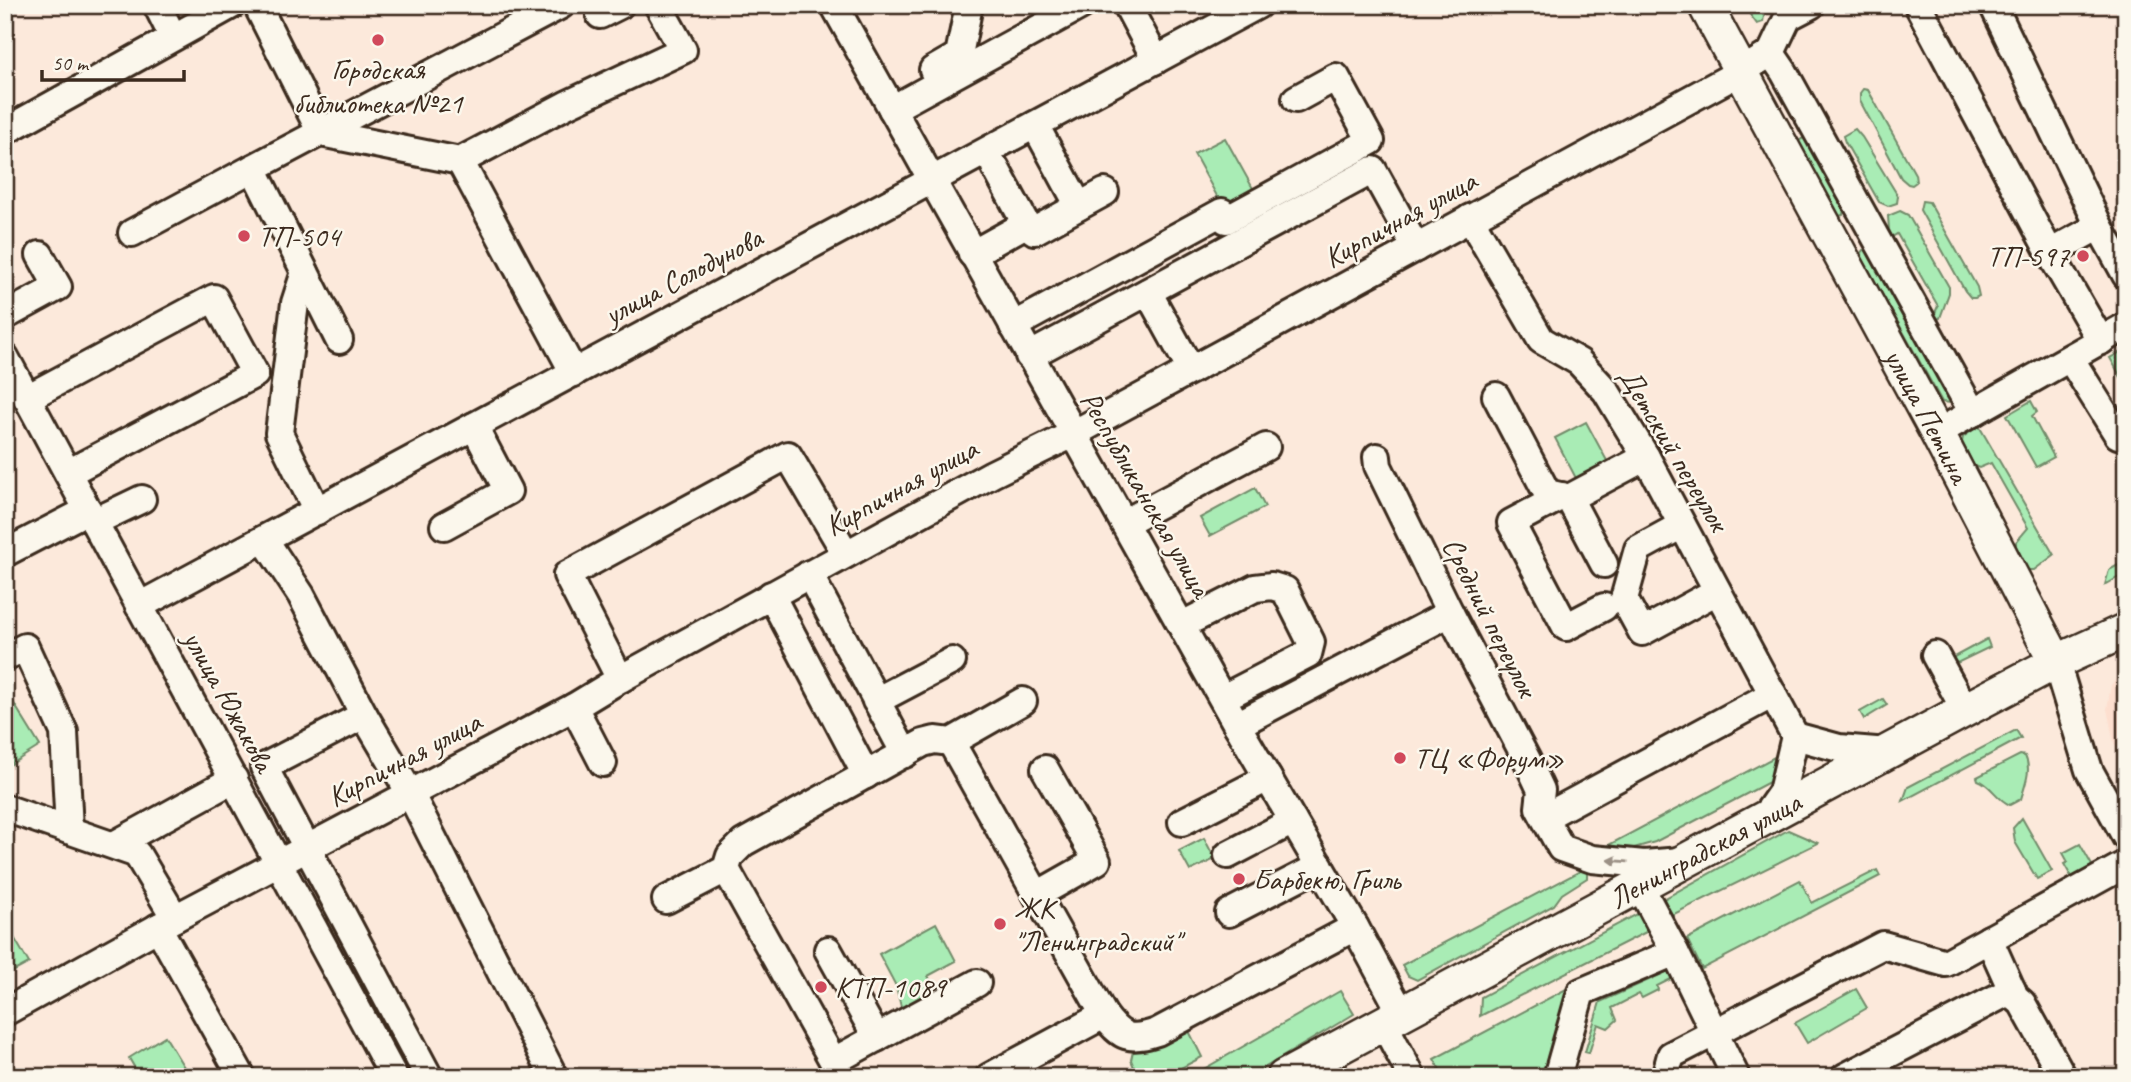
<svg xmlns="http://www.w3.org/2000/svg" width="2131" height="1082" font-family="Caveat,sans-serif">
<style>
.built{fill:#fddfcf}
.green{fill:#a9ecb5;stroke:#728b6a;stroke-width:2}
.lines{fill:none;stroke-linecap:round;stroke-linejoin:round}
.minor-casing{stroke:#3b2a1e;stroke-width:32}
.major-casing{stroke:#3b2a1e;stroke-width:38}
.minor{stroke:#fbf7ec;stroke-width:26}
.major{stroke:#fbf7ec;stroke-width:33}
.oneway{fill:#9b9085}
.poi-dot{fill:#d1495b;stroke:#fbf7ec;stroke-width:2.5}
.labels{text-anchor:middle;stroke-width:5;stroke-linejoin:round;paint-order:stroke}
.poi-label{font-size:30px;fill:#3b2a1e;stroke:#fbf7ec;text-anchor:start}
.street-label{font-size:30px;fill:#3b2a1e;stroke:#fbf7ec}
</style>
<rect width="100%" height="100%" fill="#fce9db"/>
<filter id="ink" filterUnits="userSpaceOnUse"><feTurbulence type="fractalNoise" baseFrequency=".0143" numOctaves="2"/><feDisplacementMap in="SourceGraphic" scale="14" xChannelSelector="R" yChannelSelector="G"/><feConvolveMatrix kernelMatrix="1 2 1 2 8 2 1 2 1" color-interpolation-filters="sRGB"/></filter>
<g filter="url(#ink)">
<path class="built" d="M2126,669V766L2114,743L2107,709L2111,685Z"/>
<g class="green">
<path d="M1743,5H1757L1764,16L1763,22L1757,24Z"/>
<path d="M1863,89L1868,90L1915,174L1916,182L1912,185L1908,184L1901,178L1860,101V93Z"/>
<path d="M1855,129L1862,137L1898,196L1897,203L1888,206L1879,202L1845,142L1843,136Z"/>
<path d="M1805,137L1844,207L1843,215L1839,216L1797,142Z"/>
<path d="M1225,138L1255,192L1224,209L1194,154Z"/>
<path d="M1922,201L1929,202L1977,287L1979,296L1975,298H1971L1965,291L1920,210Z"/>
<path d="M1900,211L1908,215L1949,287V293L1940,318L1931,322L1938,306L1897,234L1892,237L1889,230L1888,216Z"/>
<path d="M1863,250H1871L1953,403L1942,402L1860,254Z"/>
<path d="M2126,349V386L2110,358Z"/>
<path d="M2031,401L2037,412L2032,416L2054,457L2036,467L2007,415Z"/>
<path d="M1586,422L1612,470L1580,486L1555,438Z"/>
<path d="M1979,426L2054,555L2034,570H2027L2016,546V542L2028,528L1991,463L1979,468L1974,466L1962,442L1963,437Z"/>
<path d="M1255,488L1265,507L1210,536L1200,518Z"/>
<path d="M2126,561V573L2105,585L2109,570Z"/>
<path d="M1987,639L1990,647L1955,664L1952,658Z"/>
<path d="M5,689L40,746L5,768Z"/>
<path d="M1883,699L1887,705L1864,719L1860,712Z"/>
<path d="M2016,730L2021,738L1903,801L1908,787Z"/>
<path d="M1782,753L1771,781L1655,842L1627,850L1603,848Z"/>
<path d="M2020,755L2025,756C2032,769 2025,785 2021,799L2010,805C1996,799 1991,784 1978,780L1977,777Z"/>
<path d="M2022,818L2052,871L2037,879L2015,842L2013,828Z"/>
<path d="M1788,830L1818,843L1670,916L1662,900Z"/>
<path d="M1204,838L1215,859L1190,871L1179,851Z"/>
<path d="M2080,844L2093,867L2072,878L2064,864L2068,862L2063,853Z"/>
<path d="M1582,870L1587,872V878L1562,894L1554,905L1417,980L1408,976L1402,965Z"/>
<path d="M1877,870L1880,876L1702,969L1687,939L1800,880L1812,903Z"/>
<path d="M1641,912L1650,930L1480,1016L1481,997Z"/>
<path d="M936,923L956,961L928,976L935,988L933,995L902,1011L896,986L879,954Z"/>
<path d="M9,929L29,963L5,976V931Z"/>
<path d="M1675,968L1679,975L1657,986L1658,990L1642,998L1639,994L1612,1008L1617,1020L1608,1028L1598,1024L1589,1053L1585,1052L1600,1002Z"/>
<path d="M1570,987L1545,1077H1444L1434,1059Z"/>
<path d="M1856,989L1867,1008L1807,1043L1795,1023Z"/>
<path d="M1340,991L1354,1014L1249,1077H1190Z"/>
<path d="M1187,1027L1202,1057L1164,1077H1138L1131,1060L1133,1051Z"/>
<path d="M165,1036L190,1077H140L129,1058Z"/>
</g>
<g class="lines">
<defs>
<g id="minor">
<path d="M157,5L173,37"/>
<path d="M257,5L321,133"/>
<path d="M834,5L1237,725L1355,927L1402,1014"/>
<path d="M1127,5L1156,60"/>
<path d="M1918,5L2050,253L2101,341"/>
<path d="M1993,5L2099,226L2126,275"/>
<path d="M600,15L620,5"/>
<path d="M1771,53L1784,72L1973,413"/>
<path d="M933,70L959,55L969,5"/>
<path d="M892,109L1082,5"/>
<path d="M1035,125L1079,206"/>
<path d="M5,131L232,5"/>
<path d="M321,133L460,161"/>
<path d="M995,167L1026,224L1034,231L1105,192"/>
<path d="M1470,218L1541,340L1579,362L1606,391L1646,457L1795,736L1782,792L1763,819"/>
<path d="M132,233L253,168"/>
<path d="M2050,253L2099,226"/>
<path d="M972,254L1026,224"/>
<path d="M305,272L339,340"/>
<path d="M1148,292L1191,370"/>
<path d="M5,316L58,287L40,255"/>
<path d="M1013,326L1222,212L1226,220L1371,141L1336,77L1296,99"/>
<path d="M1029,356L1373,170L1416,248"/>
<path d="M5,357L394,1077"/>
<path d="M2070,358L2118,435L2126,432"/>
<path d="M574,373L460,161L568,104L683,50L658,5"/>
<path d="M1496,396L1547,493L1569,498"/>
<path d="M27,398L214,298L255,374L68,473"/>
<path d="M1937,433L2126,326"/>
<path d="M1377,457L1378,466L1450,613L1527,760L1541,790L1539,808L1561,848L1592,859L1644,864L1681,861"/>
<path d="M1562,496L1511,523L1566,627L1604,607"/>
<path d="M317,511L279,433L295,303L305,272L253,168L561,5"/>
<path d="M94,522L142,499"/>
<path d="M1124,523L1266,447"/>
<path d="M1682,525L1638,549L1624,599L1642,632L1717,591"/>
<path d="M444,526L508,491L474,426"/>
<path d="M264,539L301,595L364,715L410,793L554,1077"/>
<path d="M5,553L88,510"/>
<path d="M1604,564L1569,498L1646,457"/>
<path d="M809,574L905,754"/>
<path d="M771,595L866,775"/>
<path d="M139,606L1258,5"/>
<path d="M1182,625L1255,588L1272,586L1285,590L1311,642L1308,654L1223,698"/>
<path d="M1935,655L1965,710"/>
<path d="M5,657L25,647L64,732L69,830"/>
<path d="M2056,662L2089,770L2126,837"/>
<path d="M620,679L567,575L788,455L846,554"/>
<path d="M876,701L952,661"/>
<path d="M574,707L603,763"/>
<path d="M364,715L264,767L429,1077"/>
<path d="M1237,725L1450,613"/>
<path d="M1795,736L1839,748L1888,752"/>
<path d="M951,742L1104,1015C1121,1038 1130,1041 1157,1032L1355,927"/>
<path d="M5,808L137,854L175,918"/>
<path d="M1545,817L1773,694"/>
<path d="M1182,822L1268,778"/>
<path d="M114,845L234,779"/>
<path d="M1228,855L1293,821"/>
<path d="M726,869L842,1077"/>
<path d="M1640,886L1675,952"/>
<path d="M1037,895L1097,861L1045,769"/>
<path d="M666,900L726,869L730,856L743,843L923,743L935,740L951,742L1023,701"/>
<path d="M1229,913L1320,866"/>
<path d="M158,927L242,1077"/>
<path d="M1989,939L2015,997L2022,1003L2063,1077"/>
<path d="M828,950L877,1038"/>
<path d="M5,1012L175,918L574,707L620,679L992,474L1073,434L1742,71L1771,53L1788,17L1811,5"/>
<path d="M1384,1024L1412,1077"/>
<path d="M834,1061L977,983"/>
<path d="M989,1077L1104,1015"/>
<path d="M1557,1077L1581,992L1675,952L1736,1077"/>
<path d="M1665,1077L1671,1055L1883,945L1946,963L2126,864"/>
<path d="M1845,1077L2012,990"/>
</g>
<g id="major">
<path id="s1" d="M1705,5L1937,433L2056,662"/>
<path id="s2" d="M1284,1077L1965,710L2056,662L2126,630"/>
</g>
</defs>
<use href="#minor" class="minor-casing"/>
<use href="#major" class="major-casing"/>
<use href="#minor" class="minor"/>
<use href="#major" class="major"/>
</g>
<defs><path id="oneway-solid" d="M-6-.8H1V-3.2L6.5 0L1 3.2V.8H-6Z" transform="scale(1.75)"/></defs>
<use class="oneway" href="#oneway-solid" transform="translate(1618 861) rotate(-175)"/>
</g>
<g class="poi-dot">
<circle cx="378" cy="40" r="7"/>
<circle cx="244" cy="236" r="7"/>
<circle cx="2083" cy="256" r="7"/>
<circle cx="1400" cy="758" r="7"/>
<circle cx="1239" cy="879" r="7"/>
<circle cx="1000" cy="924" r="7"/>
<circle cx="821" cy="987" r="7"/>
</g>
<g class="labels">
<g class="poi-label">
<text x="378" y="79" text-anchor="middle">Городская<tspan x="378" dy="34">библиотека №21</tspan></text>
<text x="258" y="246">ТП-504</text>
<text x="2069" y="266" text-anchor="end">ТП-597</text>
<text x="1414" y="768">ТЦ «Форум»</text>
<text x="1253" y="889">Барбекю, Гриль</text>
<text x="1014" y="917">ЖК<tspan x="1014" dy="34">"Ленинградский"</tspan></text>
<text x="835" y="997">КТП-1089</text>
</g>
<g class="street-label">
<text transform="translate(1400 219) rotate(-29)" y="10">Кирпичная улица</text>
<text transform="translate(683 276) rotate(-28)" y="10">улица Солодунова</text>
<text dy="10" stroke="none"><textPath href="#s1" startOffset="467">улица Петина</textPath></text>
<text transform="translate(1674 449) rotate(59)" y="10">Детский переулок</text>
<text transform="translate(901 487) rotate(-29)" y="10">Кирпичная улица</text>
<text transform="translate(1146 494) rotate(60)" y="10">Республиканская улица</text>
<text transform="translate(1490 617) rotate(63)" y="10">Средний переулок</text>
<text transform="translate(229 701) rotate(61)" y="10">улица Южакова</text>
<text transform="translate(404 759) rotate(-28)" y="10">Кирпичная улица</text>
<text dy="10" stroke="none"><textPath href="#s2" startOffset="478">Ленинградская улица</textPath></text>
</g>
</g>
<rect width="2131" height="1082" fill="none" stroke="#fbf7ec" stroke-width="28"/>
<rect x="14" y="14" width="2103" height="1054" fill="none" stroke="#3b2a1e" stroke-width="2.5" filter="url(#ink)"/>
<path d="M42 70v10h142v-10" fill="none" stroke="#3b2a1e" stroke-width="3.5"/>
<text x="52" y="70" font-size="21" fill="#3b2a1e" stroke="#fbf7ec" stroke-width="5" paint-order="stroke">50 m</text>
</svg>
